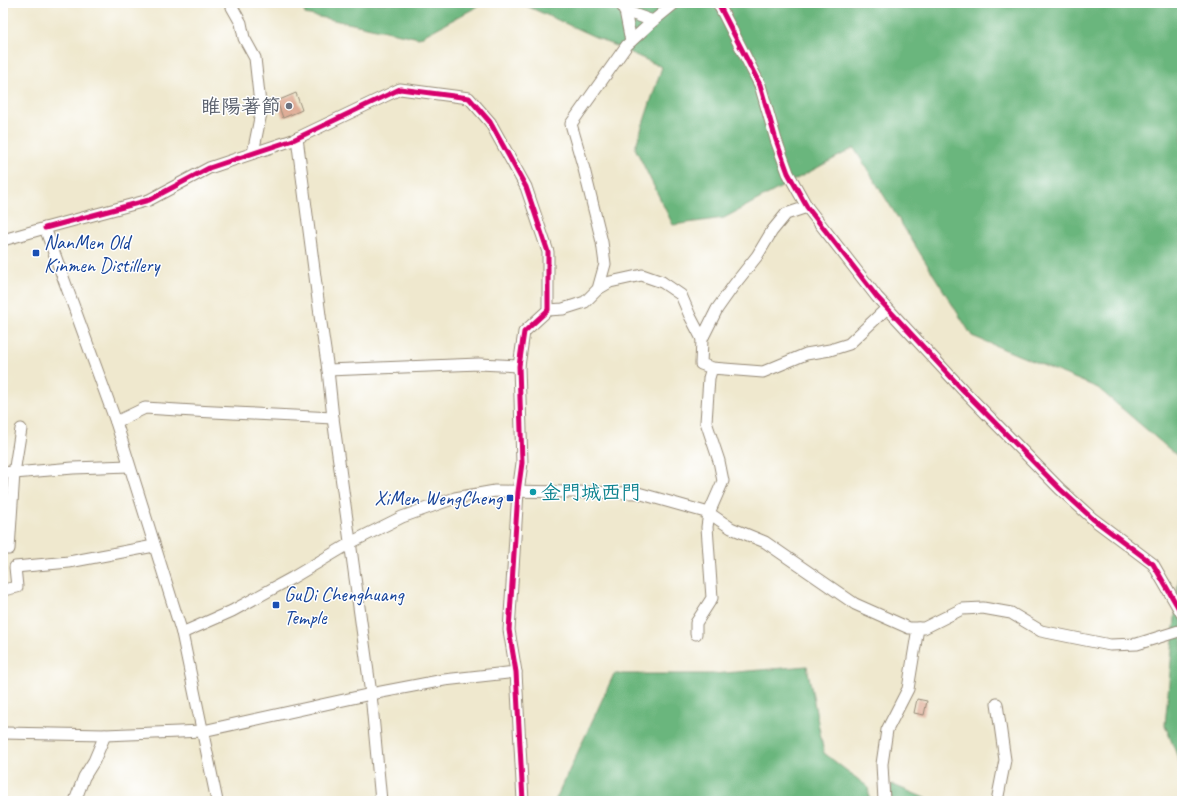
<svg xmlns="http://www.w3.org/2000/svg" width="1185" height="804" font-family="Caveat,'LXGW WenKai TC',sans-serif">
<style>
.forest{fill:#6bb67d;stroke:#53704e}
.building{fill:#dfad97}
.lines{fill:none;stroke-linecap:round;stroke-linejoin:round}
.minor-casing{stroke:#958976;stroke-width:13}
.minor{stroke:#fff;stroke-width:11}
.cycleway-casing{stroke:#fff;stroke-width:8}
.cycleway{stroke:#d6006c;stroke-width:5}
.worship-dot{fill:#6b7280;stroke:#fff;stroke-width:1.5}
.transit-dot{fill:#1a4fb4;stroke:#fff;stroke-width:1.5}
.culture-dot{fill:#0f9aa8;stroke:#fff;stroke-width:1.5}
.labels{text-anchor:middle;stroke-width:3;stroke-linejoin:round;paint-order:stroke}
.worship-label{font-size:20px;fill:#5b616d;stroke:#fff;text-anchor:end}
.transit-label{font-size:20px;fill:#164399;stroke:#fff;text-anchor:start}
.culture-label{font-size:20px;fill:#0d838f;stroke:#fff;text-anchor:start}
</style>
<rect width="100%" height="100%" fill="#fff"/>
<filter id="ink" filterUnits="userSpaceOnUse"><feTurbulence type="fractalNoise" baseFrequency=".025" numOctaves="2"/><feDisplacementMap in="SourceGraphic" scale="8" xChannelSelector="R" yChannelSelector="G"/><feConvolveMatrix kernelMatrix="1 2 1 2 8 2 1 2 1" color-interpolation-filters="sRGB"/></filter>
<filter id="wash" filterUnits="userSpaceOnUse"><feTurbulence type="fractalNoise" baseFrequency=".012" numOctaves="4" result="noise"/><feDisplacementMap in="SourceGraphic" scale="16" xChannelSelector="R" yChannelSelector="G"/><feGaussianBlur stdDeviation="0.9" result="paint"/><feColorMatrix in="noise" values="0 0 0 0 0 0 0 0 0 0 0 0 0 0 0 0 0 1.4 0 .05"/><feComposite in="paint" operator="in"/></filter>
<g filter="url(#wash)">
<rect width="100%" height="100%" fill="#efe8ce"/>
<g class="forest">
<path d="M301,3H484L419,38L305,14Z"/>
<path d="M520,3H1182V460L1098,388L972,336L854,148L724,218L673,225L635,148L662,67Z"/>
<path d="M1182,543V768L1165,725Z"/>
<path d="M807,666L824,753L868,787L870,801H555L614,674H713Z"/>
<path d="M891,784L932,801H892Z"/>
</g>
<g id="blocks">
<g class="building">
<path d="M296,93L302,110L283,118L277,101Z"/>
<path d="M917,699L927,701L924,715L914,713Z"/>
</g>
</g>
</g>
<g filter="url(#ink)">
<use href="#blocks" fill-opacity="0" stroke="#958976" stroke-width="1"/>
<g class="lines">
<defs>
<g id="minor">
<path d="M231,3L232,7L241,23L244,38L255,58L261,113L253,153"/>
<path d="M621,3L625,11L653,21"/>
<path d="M718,3L760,85L776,140L788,173L807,207L877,297L963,390L1060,489L1093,519L1153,564L1182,614"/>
<path d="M625,11L631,41"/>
<path d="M297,138L321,323L328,370L333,418L371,694L381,801"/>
<path d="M45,228L149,200L209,168L293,140L400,89L469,98L490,122L526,187L548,252V310L524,332L519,366L522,463L518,492L509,630L516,672L523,801"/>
<path d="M3,240L45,228L116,422L182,633L217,801"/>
<path d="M598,289L610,282L642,275L662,282L681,295L690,316L702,339"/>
<path d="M548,310L563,309L585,302L598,289L605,264L602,242L584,169L571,124L627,45L653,21L675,3"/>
<path d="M712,368L701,364L702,339L717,309L734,285L757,256L772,231L786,214L807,207"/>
<path d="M328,370L479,364L519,366"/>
<path d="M116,422L145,408L194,411L333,418"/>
<path d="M3,472L14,473L73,468L129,466"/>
<path d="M3,549H9L14,473L21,429"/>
<path d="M3,590L17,587L15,567L69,562L154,546"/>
<path d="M182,633L232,611L292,578L354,541L402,517L455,498L495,491L638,493L709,513L731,528L765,542L855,604L909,628H924L962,609L983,608L1011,613L1041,631L1110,645L1137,644L1182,630"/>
<path d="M696,634V623L712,598L707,527L709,513L723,481L719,461L706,422L709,378L712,368L763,372L806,354L830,350L849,344L887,308"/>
<path d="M3,733L105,735L203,731L371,694L444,680L516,672"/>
<path d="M75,801L84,777L94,761L105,735"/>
<path d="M884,801L882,764L887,730L908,689L918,628"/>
<path d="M997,801L1005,760L997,704"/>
</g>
</defs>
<use href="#minor" class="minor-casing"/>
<use href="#minor" class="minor"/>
<defs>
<g id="cycleway">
<path d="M718,3L760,85L776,140L788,173L807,207L877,297L963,390L1060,489L1093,519L1153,564L1182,614"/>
<path d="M45,228L149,200L209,168L293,140L400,89L469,98L490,122L526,187L548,252V310L524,332L519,366L522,463L518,492L509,630L516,672L523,801"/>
</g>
</defs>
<use href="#cycleway" class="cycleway-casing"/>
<use href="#cycleway" class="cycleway"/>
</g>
</g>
<circle class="worship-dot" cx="289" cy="106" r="4"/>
<g class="transit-dot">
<rect x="32" y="249" width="8" height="8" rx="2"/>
<rect x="506" y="494" width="8" height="8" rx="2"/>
<rect x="272" y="601" width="8" height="8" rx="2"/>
</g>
<circle class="culture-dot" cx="533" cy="492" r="4"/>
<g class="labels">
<g class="worship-label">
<text x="281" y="113">睢陽著節</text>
</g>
<g class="transit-label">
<text x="44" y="249">NanMen Old<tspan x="44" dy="23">Kinmen Distillery</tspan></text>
<text x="502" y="505" text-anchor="end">XiMen WengCheng</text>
<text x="284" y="601">GuDi Chenghuang<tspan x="284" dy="23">Temple</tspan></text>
</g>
<g class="culture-label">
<text x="541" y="499">金門城西門</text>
</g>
</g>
<rect width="1185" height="804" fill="none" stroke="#fff" stroke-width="16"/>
</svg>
